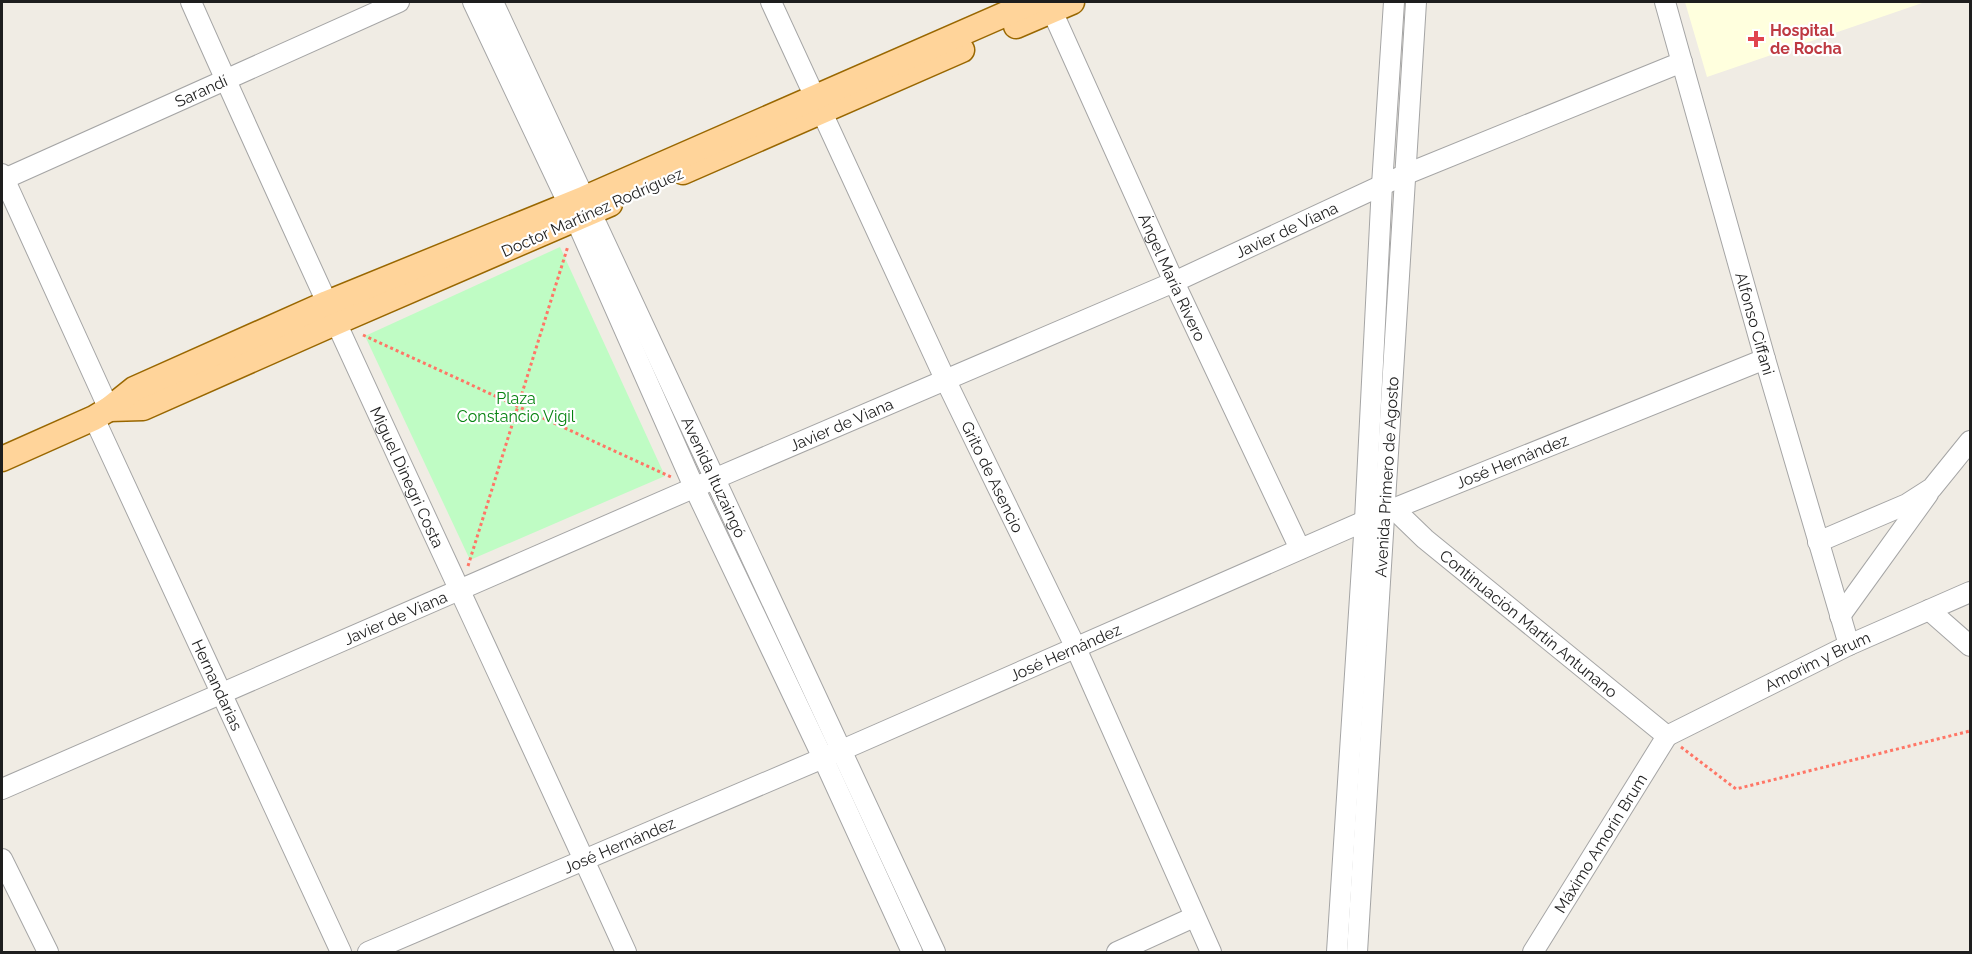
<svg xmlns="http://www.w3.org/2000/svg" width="1972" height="954" font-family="Raleway,sans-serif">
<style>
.education{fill:#ffffde}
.park{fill:#bffcc4}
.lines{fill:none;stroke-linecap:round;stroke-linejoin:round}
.minor-casing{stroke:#a5a5a5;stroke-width:22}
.major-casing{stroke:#996700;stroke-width:27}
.path{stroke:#ff7666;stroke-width:3;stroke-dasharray:3 3;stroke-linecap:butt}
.minor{stroke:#fff;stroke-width:20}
.major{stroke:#ffd49a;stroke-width:24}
.health-dot{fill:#e0444e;stroke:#fff;stroke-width:2}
.labels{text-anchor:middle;stroke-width:4.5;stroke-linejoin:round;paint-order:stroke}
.health-label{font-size:16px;font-weight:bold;fill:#be3a42;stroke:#fff;text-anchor:start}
.street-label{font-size:16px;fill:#1e1e1e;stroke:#fff}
.park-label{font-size:16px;fill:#068311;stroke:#fff}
</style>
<rect width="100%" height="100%" fill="#f0ece4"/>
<path class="education" d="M1685,2H1925L1707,77Z"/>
<path class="park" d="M560,247L665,476L470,560L365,336Z"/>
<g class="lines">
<defs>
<g id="minor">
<path id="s1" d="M191,2C332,320 482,635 626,952"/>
<path d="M473,2L576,220L694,487L823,758L912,952"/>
<path id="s2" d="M493,2L935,952"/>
<path id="s3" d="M771,2L945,379L1075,646L1211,952"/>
<path id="s4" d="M1048,2L1174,282L1300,549"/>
<path id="s5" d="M1665,2L1765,359L1849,645"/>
<path d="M2,174L109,409"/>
<path id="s6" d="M2,180L399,2"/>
<path id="s7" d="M94,418L341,952"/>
<path id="s8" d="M1394,509L1425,539L1667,736"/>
<path d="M1818,542L1907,504L1932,488L1970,441"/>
<path d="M1929,610L1970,646"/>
<path d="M1840,616L1928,494"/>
<path id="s9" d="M1667,736L1849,645L1970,592"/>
<path id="s10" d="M2,789L714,479L1174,282L1404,175L1682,62"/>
<path d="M2,859L48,952"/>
<path id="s11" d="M368,952L842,750L1383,513L1765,359"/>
<path d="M1117,952L1194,917"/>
<path d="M1337,952L1365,520L1382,185L1394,2"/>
<path id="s12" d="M1357,952L1416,2"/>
<path id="s13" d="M1533,952L1667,736"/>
</g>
<g id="major">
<path d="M1016,26L1072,2"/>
<path d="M683,172L962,50"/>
<path d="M109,409L143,408L335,323L610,204"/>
<path d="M2,459L94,418L109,409L134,389L327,303L585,198L1033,2"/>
</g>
</defs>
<use href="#minor" class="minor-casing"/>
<use href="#major" class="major-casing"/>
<g class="path">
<path d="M363,335L671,477"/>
<path d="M468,566L568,246"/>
<path d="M1681,747L1736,789L1970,731"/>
</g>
<use href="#minor" class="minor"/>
<use href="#major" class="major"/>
</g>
<path class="health-dot" d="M1753 30h6v6h6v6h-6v6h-6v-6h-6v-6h6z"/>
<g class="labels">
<g class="health-label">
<text x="1770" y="36">Hospital<tspan x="1770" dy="18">de Rocha</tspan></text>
</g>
<g class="street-label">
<text dy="6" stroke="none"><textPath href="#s6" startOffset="218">Sarandí</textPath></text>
<text transform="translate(592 212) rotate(-24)" y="6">Doctor Martínez Rodríguez</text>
<text dy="6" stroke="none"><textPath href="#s10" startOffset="1401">Javier de Viana</textPath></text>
<text dy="6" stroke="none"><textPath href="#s4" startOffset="302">Ángel María Rivero</textPath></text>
<text dy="6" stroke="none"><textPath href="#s5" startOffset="334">Alfonso Ciffani</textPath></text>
<text dy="6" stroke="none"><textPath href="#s10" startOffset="915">Javier de Viana</textPath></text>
<text dy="6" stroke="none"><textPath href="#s11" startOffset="1245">José Hernández</textPath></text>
<text dy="6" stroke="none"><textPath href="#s3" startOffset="524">Grito de Asencio</textPath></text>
<text dy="6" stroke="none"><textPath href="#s1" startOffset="522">Miguel Dinegri Costa</textPath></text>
<text dy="6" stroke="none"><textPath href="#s2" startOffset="524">Avenida Ituzaingó</textPath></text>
<text dy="6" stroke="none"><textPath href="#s12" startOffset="476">Avenida Primero de Agosto</textPath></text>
<text dy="6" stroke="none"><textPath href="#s10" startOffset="429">Javier de Viana</textPath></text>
<text dy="6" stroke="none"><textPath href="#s8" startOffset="177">Continuación Martín Antunano</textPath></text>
<text dy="6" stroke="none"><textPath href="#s11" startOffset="759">José Hernández</textPath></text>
<text dy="6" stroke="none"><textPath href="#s9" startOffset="168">Amorim y Brum</textPath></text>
<text dy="6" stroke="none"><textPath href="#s7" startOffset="294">Hernandarias</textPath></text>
<text dy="6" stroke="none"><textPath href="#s13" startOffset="128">Máximo Amorín Brum</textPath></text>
<text dy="6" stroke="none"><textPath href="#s11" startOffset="273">José Hernández</textPath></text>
</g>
<g class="park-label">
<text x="516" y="404">Plaza<tspan x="516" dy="18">Constancio Vigil</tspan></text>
</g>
</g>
<rect width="1972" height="954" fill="none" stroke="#1e1e1e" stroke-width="6"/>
</svg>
